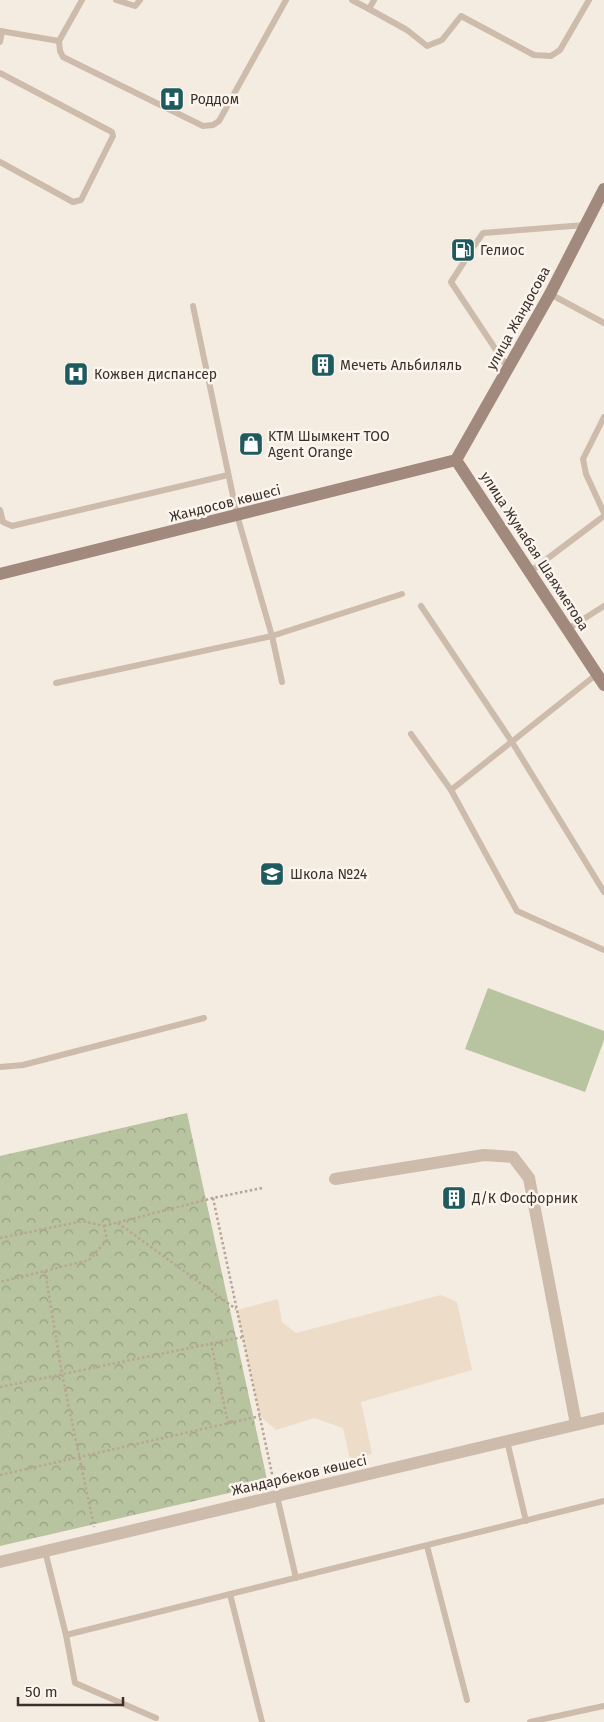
<svg xmlns="http://www.w3.org/2000/svg" width="604" height="1722" font-family="'Fira Sans',sans-serif">
<style>
.park{fill:url(#park-crowns)}
.pitch{fill:#b8c4a0}
.plaza{fill:#ecdcc8}
.lines{fill:none;stroke-linecap:round;stroke-linejoin:round}
.path{stroke:#b9a596;stroke-width:2.5;stroke-dasharray:2.5 2.5;stroke-linecap:butt}
.lane{stroke:#cdbbac;stroke-width:6}
.street{stroke:#cdbbac;stroke-width:12}
.secondary{stroke:#a18a7d;stroke-width:12}
.labels{text-anchor:middle;stroke-width:5;stroke-linejoin:round;paint-order:stroke}
.poi-label{font-size:14px;fill:#3b302b;stroke:#fbf5ee;text-anchor:start}
.street-label{font-size:14px;fill:#3b302b;stroke:#fbf5ee}
</style>
<defs>
<pattern id="park-crowns" width="20" height="18" patternUnits="userSpaceOnUse" patternTransform="scale(1.25)"><rect width="20" height="18" fill="#b8c4a0"/><path d="M2 6a3 3 0 1 1 6 0M12 15a3 3 0 1 1 6 0" fill="none" stroke="#97a083"/></pattern>
</defs>
<rect width="100%" height="100%" fill="#f4ebe1"/>
<path class="park" d="M187,1113L268,1484L0,1546V1156Z"/>
<path class="pitch" d="M488,988L604,1031V1040L585,1092L465,1049Z"/>
<path class="plaza" d="M441,1295L457,1302L472,1370L361,1402L372,1454L350,1459L343,1428L314,1418L276,1430L260,1416L237,1310L278,1299L282,1322L296,1333Z"/>
<g class="lines">
<g class="path">
<path d="M262,1188L213,1198L274,1483"/>
<path d="M118,1223L236,1309"/>
<path d="M104,1226L213,1198"/>
<path d="M0,1238L83,1221L104,1226L107,1240L89,1260L0,1282"/>
<path d="M45,1271L62,1374L94,1527"/>
<path d="M211,1343L228,1423"/>
<path d="M0,1387L243,1337"/>
<path d="M0,1475L260,1416"/>
</g>
<g class="lane">
<path d="M82,0L59,41L60,51L63,57L203,126L213,125L219,121L286,0"/>
<path d="M116,0L135,6L140,0"/>
<path d="M352,0L369,9L374,0"/>
<path d="M369,9L407,30L427,46L442,40L461,16L534,55L551,56L560,50L589,0"/>
<path d="M0,31L59,41"/>
<path d="M0,42L2,31"/>
<path d="M0,73L112,132L113,136L81,200L73,202L0,162"/>
<path d="M474,246L483,233L585,225"/>
<path d="M464,262L451,282L508,368"/>
<path d="M550,294L604,323"/>
<path d="M193,306L237,515L272,636L282,682"/>
<path d="M604,417L583,459L586,474L604,513"/>
<path d="M0,510L3,522L12,526L228,475"/>
<path d="M531,571L604,516"/>
<path d="M421,606L512,742L604,892"/>
<path d="M568,629L604,606"/>
<path d="M56,683L272,636L402,594"/>
<path d="M411,734L451,790L517,911L604,950"/>
<path d="M451,790L597,674"/>
<path d="M0,1067L23,1065L204,1018"/>
<path d="M507,1441L526,1521"/>
<path d="M277,1496L296,1578"/>
<path d="M427,1546L467,1700"/>
<path d="M45,1551L66,1635L75,1683L156,1718"/>
<path d="M230,1594L262,1722"/>
<path d="M66,1635L604,1501"/>
<path d="M530,1722L604,1706"/>
</g>
<g class="street">
<path d="M335,1179L484,1155L513,1157L529,1178L576,1424"/>
<path d="M0,1562L604,1418"/>
</g>
<g class="secondary">
<path d="M456,460L550,294L604,189"/>
<path d="M456,460L604,685"/>
<path d="M0,574L456,460"/>
</g>
</g>
<defs>
<symbol id="hospital-square" viewBox="-11 -11 22 22"><rect x="-9" y="-9" width="18" height="18" rx="4" fill="#1f5a5e" stroke="#fbf5ee"/><path d="M-5-5h3v3.5h4V-5h3V5h-3V1.5h-4V5h-3Z" fill="#fff"/></symbol>
<symbol id="fuel-square" viewBox="-11 -11 22 22"><rect x="-9" y="-9" width="18" height="18" rx="4" fill="#1f5a5e" stroke="#fbf5ee"/><path d="M-5.5-6h7V0h2V4h1.3V-2.5L3-4.5l.8-.8L6-3V5H2.5V1h-1V6h-7ZM-4.2-4.7v3.2H.2V-4.7Z" fill="#fff"/></symbol>
<symbol id="building-square" viewBox="-11 -11 22 22"><rect x="-9" y="-9" width="18" height="18" rx="4" fill="#1f5a5e" stroke="#fbf5ee"/><path d="M-4-6H4V6H1V3H-1V6H-4ZM-2.5-4.3h1.7v1.8h-1.7ZM.8-4.3h1.7v1.8H.8ZM-2.5-1h1.7V.8h-1.7ZM.8-1h1.7V.8H.8Z" fill="#fff"/></symbol>
<symbol id="shop-square" viewBox="-11 -11 22 22"><rect x="-9" y="-9" width="18" height="18" rx="4" fill="#1f5a5e" stroke="#fbf5ee"/><path d="M-5-2.5h2.3a2.7 3.5 0 0 1 5.4 0H5L5.5 6h-11ZM-1.5-2.5h3a1.5 2.3 0 0 0-3 0Z" fill="#fff"/></symbol>
<symbol id="school-square" viewBox="-11 -11 22 22"><rect x="-9" y="-9" width="18" height="18" rx="4" fill="#1f5a5e" stroke="#fbf5ee"/><path d="M0-5L7-2L0 1L-7-2ZM-4 1L0 2.5L4 1V4Q0 6-4 4Z" fill="#fff"/></symbol>
</defs>
<g fill-rule="evenodd">
<use href="#hospital-square" x="158" y="85" width="28" height="28"/>
<use href="#fuel-square" x="449" y="236" width="28" height="28"/>
<use href="#building-square" x="309" y="351" width="28" height="28"/>
<use href="#hospital-square" x="62" y="360" width="28" height="28"/>
<use href="#shop-square" x="237" y="430" width="28" height="28"/>
<use href="#school-square" x="258" y="860" width="28" height="28"/>
<use href="#building-square" x="440" y="1184" width="28" height="28"/>
</g>
<g class="labels">
<g class="poi-label">
<text x="190" y="104">Роддом</text>
<text x="480" y="255">Гелиос</text>
<text x="340" y="370">Мечеть Альбиляль</text>
<text x="94" y="379">Кожвен диспансер</text>
<text x="268" y="441">KTM Шымкент ТОО<tspan x="268" dy="16">Agent Orange</tspan></text>
<text x="290" y="879">Школа №24</text>
<text x="472" y="1203">Д/К Фосфорник</text>
</g>
<g class="street-label">
<text transform="translate(518 318) rotate(-61)" y="5">улица Жандосова</text>
<text transform="translate(225 503) rotate(-14)" y="5">Жандосов көшесі</text>
<text transform="translate(535 551) rotate(57)" y="5">улица Жумабая Шаяхметова</text>
<text transform="translate(299 1475) rotate(-13)" y="5">Жандарбеков көшесі</text>
</g>
</g>
<path d="M18 1697v8h105v-8" fill="none" stroke="#3b302b" stroke-width="2.5"/>
<text x="25" y="1697" font-size="15" fill="#3b302b" stroke="#fbf5ee" stroke-width="4" paint-order="stroke">50 m</text>
</svg>
